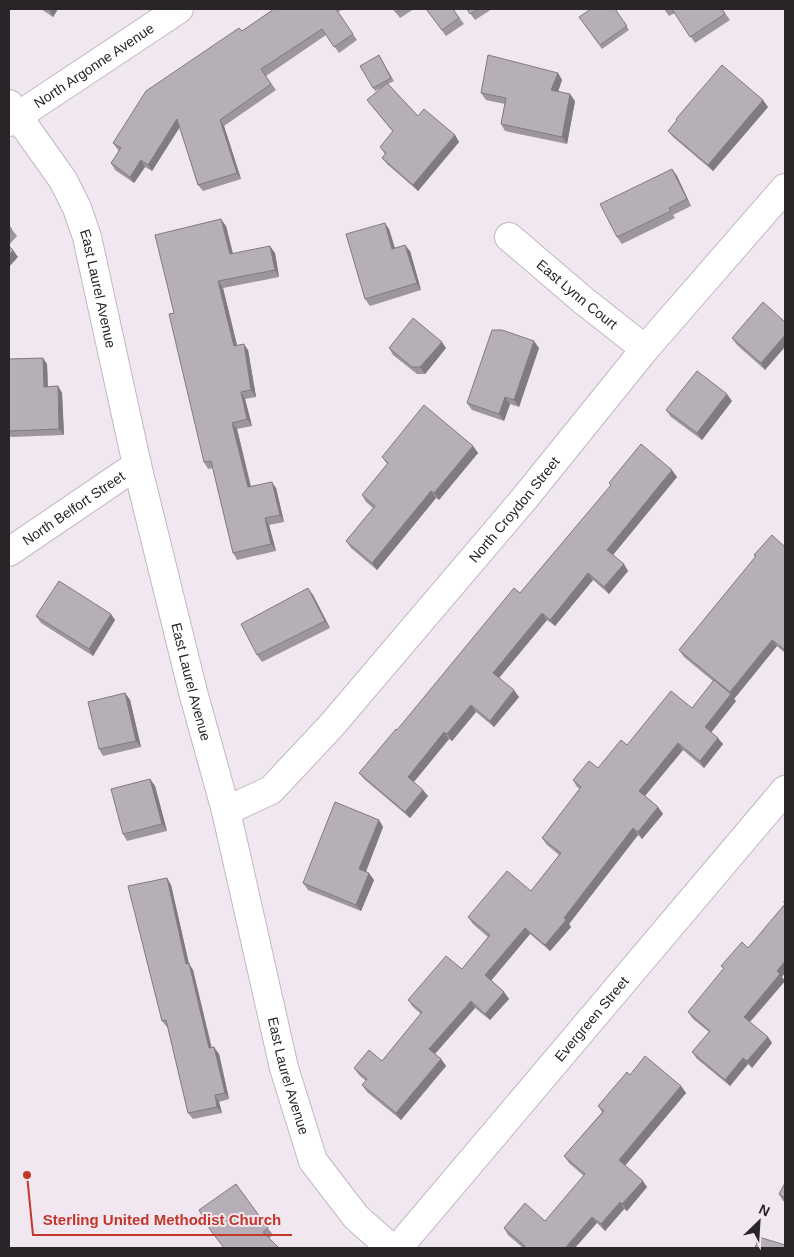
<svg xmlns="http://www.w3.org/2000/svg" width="794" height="1257" font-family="Arial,sans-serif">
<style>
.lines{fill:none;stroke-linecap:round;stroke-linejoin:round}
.minor-casing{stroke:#c1b8c1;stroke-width:30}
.minor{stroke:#fff;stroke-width:28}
.wall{fill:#9d969e}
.shaded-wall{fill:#807a81}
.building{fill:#b7afb8;stroke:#807a81}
.labels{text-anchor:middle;stroke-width:4;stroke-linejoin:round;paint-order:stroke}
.street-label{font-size:14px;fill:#282428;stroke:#f1e7f1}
.leader{fill:none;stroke:#c3362a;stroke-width:2}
.callout-dot{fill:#c3362a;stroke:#f1e7f1;stroke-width:2}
.callout-label{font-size:15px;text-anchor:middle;font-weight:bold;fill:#c3362a;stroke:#f1e7f1;stroke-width:4;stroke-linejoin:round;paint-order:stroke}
</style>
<rect width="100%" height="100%" fill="#f1e7f1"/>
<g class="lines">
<defs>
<g id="minor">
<path id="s1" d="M9,104L63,180L77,208L87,237L137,465L193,692L226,811L284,1068L313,1161L356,1217L391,1248"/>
<path id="s2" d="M9,122L179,9"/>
<path id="s3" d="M509,237L584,301L645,349"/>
<path id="s4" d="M9,552L137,465"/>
<path id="s5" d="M226,811L271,790L331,726L524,499L645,349L785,188"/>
<path id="s6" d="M398,1248L785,790"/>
</g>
</defs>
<use href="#minor" class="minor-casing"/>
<use href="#minor" class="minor"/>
</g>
<g class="wall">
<path d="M41,9H58L53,17Z"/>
<path d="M274,9H343L338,12L357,40L339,53L326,35L266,76L276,90L224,126L241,179L203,191L198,185L180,127L152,171L145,167L134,183L115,170L111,163L119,151L118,150L113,143L242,31Z"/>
<path d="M393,9H414L400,18Z"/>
<path d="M426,9H453L464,24L446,36Z"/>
<path d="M467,9H492L475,20Z"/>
<path d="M615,9L629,30L602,49L579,17Z"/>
<path d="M664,9H722L730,20L695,43L675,13L669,16Z"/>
<path d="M379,55L394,81L388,84L418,116L455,135L459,142L418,191L387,164L382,158L385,154L380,147L393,132L367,100L381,88L375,91L373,88Z"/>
<path d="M558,73L562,80L558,92L575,101L567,144L505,131L501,124L505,104L486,100L481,93Z"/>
<path d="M768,107L713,171L673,137L668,131L677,120L676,119Z"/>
<path d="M672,169L677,176L691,206L673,215L675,218L622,244L617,237Z"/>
<path d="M9,226L17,236L9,245Z"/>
<path d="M226,226L233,253H275L279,277L223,288L237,346L248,350L256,397L245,399L252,426L237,429L251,486L276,488L284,522L269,525L276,551L237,560L233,553L213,468L208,469L204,462L174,313Z"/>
<path d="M389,229L395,248L410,251L421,290L370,306L365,299Z"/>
<path d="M763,302L765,370L737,345L732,338Z"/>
<path d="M389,348H446L425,374H417L393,355Z"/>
<path d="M539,348L519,407L510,404L504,421L472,410L467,403Z"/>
<path d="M43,358L47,364L48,387L58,386L62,393L64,435L11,437L9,434V359Z"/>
<path d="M732,401L702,440L671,417L666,410Z"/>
<path d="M473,446L478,453L439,500L436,498L377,570L351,548L346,541L373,508L366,502L362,495L387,464L382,457Z"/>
<path d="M677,477L613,555L628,571L609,594L593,580L555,626L547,620L499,678L519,697L494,727L476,712L452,741L449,739L414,782L428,796L410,818L364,779L359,773L520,593L611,486L609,483Z"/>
<path d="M785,547V653L777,646L734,699L736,701L711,732L723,744L704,768L683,750L645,796L658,807L663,814L642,839L638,835L569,924L571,927L550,951L530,934L491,980L504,992L509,999L490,1020L475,1008L435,1054L441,1059L446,1066L401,1120L367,1092L362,1085L366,1081L359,1075L354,1068L382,1061L421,1014L413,1007L408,1000L462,969L488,937L473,924L468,917L531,891L559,855L547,845L542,838L580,789L577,787L573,780L598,768L627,745L692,708L713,681L684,657L679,650L756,557L754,555Z"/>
<path d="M313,595L330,628L262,662L257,655Z"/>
<path d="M36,616L115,620L93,656L41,623Z"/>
<path d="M125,693L130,700L141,747L103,756L99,749Z"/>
<path d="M150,779L155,786L167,831L127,841L123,834Z"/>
<path d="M379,820L383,827L366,872L374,880L361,911L308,890L303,883Z"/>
<path d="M167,878L171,885L189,964L193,970L212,1048L219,1054L229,1099L219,1102L222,1113L193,1119L188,1113L168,1027H167L162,1021Z"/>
<path d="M785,899L782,977L785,981L750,1022L768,1037L772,1043L752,1068L748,1064L730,1086L697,1059L692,1052L709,1032L693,1019L688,1012L724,969L721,966L748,948L785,904L783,902Z"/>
<path d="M630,1075L681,1086L686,1093L625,1165L647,1187L627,1211L624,1209L605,1231L597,1223L523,1248L508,1235L504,1228L545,1221L584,1176L569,1163L564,1156L602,1112L598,1106Z"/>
<path d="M785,1183V1202L783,1201L779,1194Z"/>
<path d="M236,1184L273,1235L269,1238L224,1248Z"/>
</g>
<g class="shaded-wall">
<path d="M50,9H58L53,17L49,10Z"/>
<path d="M558,73L562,80L556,97L551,90Z"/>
<path d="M570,94L575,101L567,144L562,137Z"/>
<path d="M763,100L768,107L713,171L708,165Z"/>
<path d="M177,119L181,125L152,171L148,165Z"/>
<path d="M220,120L224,126L241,179L237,173Z"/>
<path d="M455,135L459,142L418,191L413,185Z"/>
<path d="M141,160L145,167L134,183L130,177Z"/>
<path d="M672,169L677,176L691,206L687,199Z"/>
<path d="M221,219L226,226L234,260L230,254Z"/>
<path d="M385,223L389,229L397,256L392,249Z"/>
<path d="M405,245L410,251L421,290L417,283Z"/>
<path d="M270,246L275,253L279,277L275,270Z"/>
<path d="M13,250L18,257L9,267V255Z"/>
<path d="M218,281L223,288L239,353L234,346Z"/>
<path d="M785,335V347L765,370L761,363Z"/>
<path d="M534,341L539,348L519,407L514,400Z"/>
<path d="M442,342L446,348L425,374L420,367Z"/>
<path d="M244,344L248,350L256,397L251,390Z"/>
<path d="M43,358L47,364L48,393L44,387Z"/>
<path d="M58,386L62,393L64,435L59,429Z"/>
<path d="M241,392L245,399L252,426L247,419Z"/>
<path d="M727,394L732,401L702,440L697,433Z"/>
<path d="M505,397L510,404L504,421L499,414Z"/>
<path d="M232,423L237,429L252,493L248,487Z"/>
<path d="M473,446L478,453L439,500L434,493Z"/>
<path d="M672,470L677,477L612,556L607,550Z"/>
<path d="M272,482L276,488L284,522L280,515Z"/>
<path d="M431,491L436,498L377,570L372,563Z"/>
<path d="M265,518L269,525L276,551L271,544Z"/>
<path d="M624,564L628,571L609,594L604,587Z"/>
<path d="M588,573L593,580L555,626L550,620Z"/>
<path d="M308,588L313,595L330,628L325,621Z"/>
<path d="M542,613L547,620L498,679L493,673Z"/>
<path d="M111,614L115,620L93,656L89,649Z"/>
<path d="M772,640L777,646L734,699L736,701L710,734L705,727L730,692Z"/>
<path d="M514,690L519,697L494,727L490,721Z"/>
<path d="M125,693L130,700L141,747L136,741Z"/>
<path d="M471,705L476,712L452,741L447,734Z"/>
<path d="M444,732L449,739L412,784L408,777Z"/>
<path d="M718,738L723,744L704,768L700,761Z"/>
<path d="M678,743L683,750L643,798L639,791Z"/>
<path d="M150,779L155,786L167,831L162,824Z"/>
<path d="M423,790L428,796L410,818L405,812Z"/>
<path d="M658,807L663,814L642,839L638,832Z"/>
<path d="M379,820L383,827L364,876L359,869Z"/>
<path d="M633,828L638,835L569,924L571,927L550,951L545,945L564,918Z"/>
<path d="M369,873L374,880L361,911L356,905Z"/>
<path d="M167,878L171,885L189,964L193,970L213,1055L209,1048L186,964Z"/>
<path d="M525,928L530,934L490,982L485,975Z"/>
<path d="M785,961V973L782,977L785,981L748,1024L744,1017L777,971Z"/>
<path d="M504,992L509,999L490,1020L485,1014Z"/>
<path d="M471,1001L475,1008L433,1056L429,1049Z"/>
<path d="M768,1037L772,1043L752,1068L747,1061Z"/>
<path d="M214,1047L219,1054L229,1099L225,1093Z"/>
<path d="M743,1058L748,1064L730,1086L725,1080Z"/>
<path d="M441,1059L446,1066L401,1120L396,1113Z"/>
<path d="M681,1086L686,1093L624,1167L619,1160Z"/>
<path d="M215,1095L219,1102L222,1113L217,1107Z"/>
<path d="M643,1181L647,1187L627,1211L622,1204Z"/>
<path d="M620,1202L624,1209L605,1231L601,1224Z"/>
<path d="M592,1217L597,1223L575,1248H565Z"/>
</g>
<g class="building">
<path d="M274,9H336L353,34L334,47L322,29L261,69L271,84L220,120L237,173L198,185L177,119L148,165L141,160L130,177L111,163L121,148L113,143L146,91L239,28L242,31Z"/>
<path d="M393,9H400L396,12Z"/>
<path d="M426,9H453L459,18L442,30Z"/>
<path d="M467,9H478L470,14Z"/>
<path d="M591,9H615L627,26L600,45L579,17Z"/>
<path d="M672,9H722L725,14L690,37Z"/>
<path d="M379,55L391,78L373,88L360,66Z"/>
<path d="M488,55L558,73L551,90L570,94L562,137L501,124L506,98L481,93Z"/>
<path d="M722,65L763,100L708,165L668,131L677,120L676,119Z"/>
<path d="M387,83L418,116L424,109L455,135L413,185L382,158L386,153L380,147L393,131L367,100Z"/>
<path d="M672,169L687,199L669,208L671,211L617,237L600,204Z"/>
<path d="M221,219L230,254L270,246L275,270L218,281L234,346L244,344L251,390L241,392L247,419L232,423L248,487L272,482L280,515L265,518L271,544L233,553L211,461L204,462L169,314L174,313L155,235Z"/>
<path d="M385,223L392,249L405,245L417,283L365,299L346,234Z"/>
<path d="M9,226L12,229L9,233Z"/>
<path d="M9,246L13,250L9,255Z"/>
<path d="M763,302L785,322V335L761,363L732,338Z"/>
<path d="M413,318L442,342L420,367H412L389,348Z"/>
<path d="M492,330H502L534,341L514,400L505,397L499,414L467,403Z"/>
<path d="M43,358L44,387L58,386L59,429L9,431V359Z"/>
<path d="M697,371L727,394L697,433L666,410Z"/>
<path d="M424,405L473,446L434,493L431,491L372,563L346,541L375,506L362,495L388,463L382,457Z"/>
<path d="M641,444L672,470L607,550L624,564L604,587L588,573L550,620L542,613L493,673L514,690L490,721L471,705L447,734L444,732L408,777L423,790L405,812L359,773L396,729L397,730L514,588L520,593L611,485L609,483Z"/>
<path d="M772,535L785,547V650L772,640L730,692L679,650L756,556L754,555Z"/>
<path d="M59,581L111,614L89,649L36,616Z"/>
<path d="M308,588L325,621L257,655L241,624Z"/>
<path d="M714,680L731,694L705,727L718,738L700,761L678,743L639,791L658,807L638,832L633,828L564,918L566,920L545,945L525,928L485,975L504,992L485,1014L471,1001L429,1049L441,1059L396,1113L362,1085L367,1079L354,1068L369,1050L382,1061L422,1012L408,1000L446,956L462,969L490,935L468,917L507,871L531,891L561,853L542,838L581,787L573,780L589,761L598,768L621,740L627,745L671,691L692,708Z"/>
<path d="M125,693L136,741L99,749L88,702Z"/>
<path d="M150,779L162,824L123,834L111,789Z"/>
<path d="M335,802L379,820L359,869L369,873L356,905L303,883Z"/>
<path d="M167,878L186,964L189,963L209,1048L214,1047L225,1093L215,1095L217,1107L188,1113L166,1020L162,1021L128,886Z"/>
<path d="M785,904V961L777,971L780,974L744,1017L768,1037L747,1061L743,1058L725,1080L692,1052L710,1031L688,1012L724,968L721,966L742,942L748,948Z"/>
<path d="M645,1056L681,1086L619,1160L643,1181L622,1204L620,1202L601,1224L592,1217L565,1248H523L525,1246L504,1228L525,1203L545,1221L585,1174L564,1156L604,1111L598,1106L627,1072L630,1075Z"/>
<path d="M785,1183V1198L779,1194Z"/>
<path d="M236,1184L268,1228L263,1232L279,1248H224L211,1231L199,1210Z"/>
<path d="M759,1237L785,1245V1248H755Z"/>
</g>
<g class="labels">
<g class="street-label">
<text dy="5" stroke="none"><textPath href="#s2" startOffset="102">North Argonne Avenue</textPath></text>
<text dy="5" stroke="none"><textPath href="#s1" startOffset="208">East Laurel Avenue</textPath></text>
<text dy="5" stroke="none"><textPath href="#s3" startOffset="89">East Lynn Court</textPath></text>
<text dy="5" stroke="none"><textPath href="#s4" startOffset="78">North Belfort Street</textPath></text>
<text dy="5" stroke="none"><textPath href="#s5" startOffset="421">North Croydon Street</textPath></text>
<text dy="5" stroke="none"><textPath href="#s1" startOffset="612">East Laurel Avenue</textPath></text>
<text dy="5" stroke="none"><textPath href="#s6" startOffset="300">Evergreen Street</textPath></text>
<text dy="5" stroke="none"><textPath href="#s1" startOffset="1018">East Laurel Avenue</textPath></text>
</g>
</g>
<path class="leader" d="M27 1175L33 1235H292"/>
<circle class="callout-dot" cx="27" cy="1175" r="5"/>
<g class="callout-label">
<text x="162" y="1225">Sterling United Methodist Church</text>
</g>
<rect width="794" height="1257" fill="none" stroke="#282428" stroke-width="20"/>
<g transform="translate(759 1222) rotate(25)" stroke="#f1e7f1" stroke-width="4" paint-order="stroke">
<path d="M0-4L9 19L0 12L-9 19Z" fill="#282428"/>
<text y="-8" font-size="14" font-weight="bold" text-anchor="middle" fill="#282428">N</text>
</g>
</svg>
